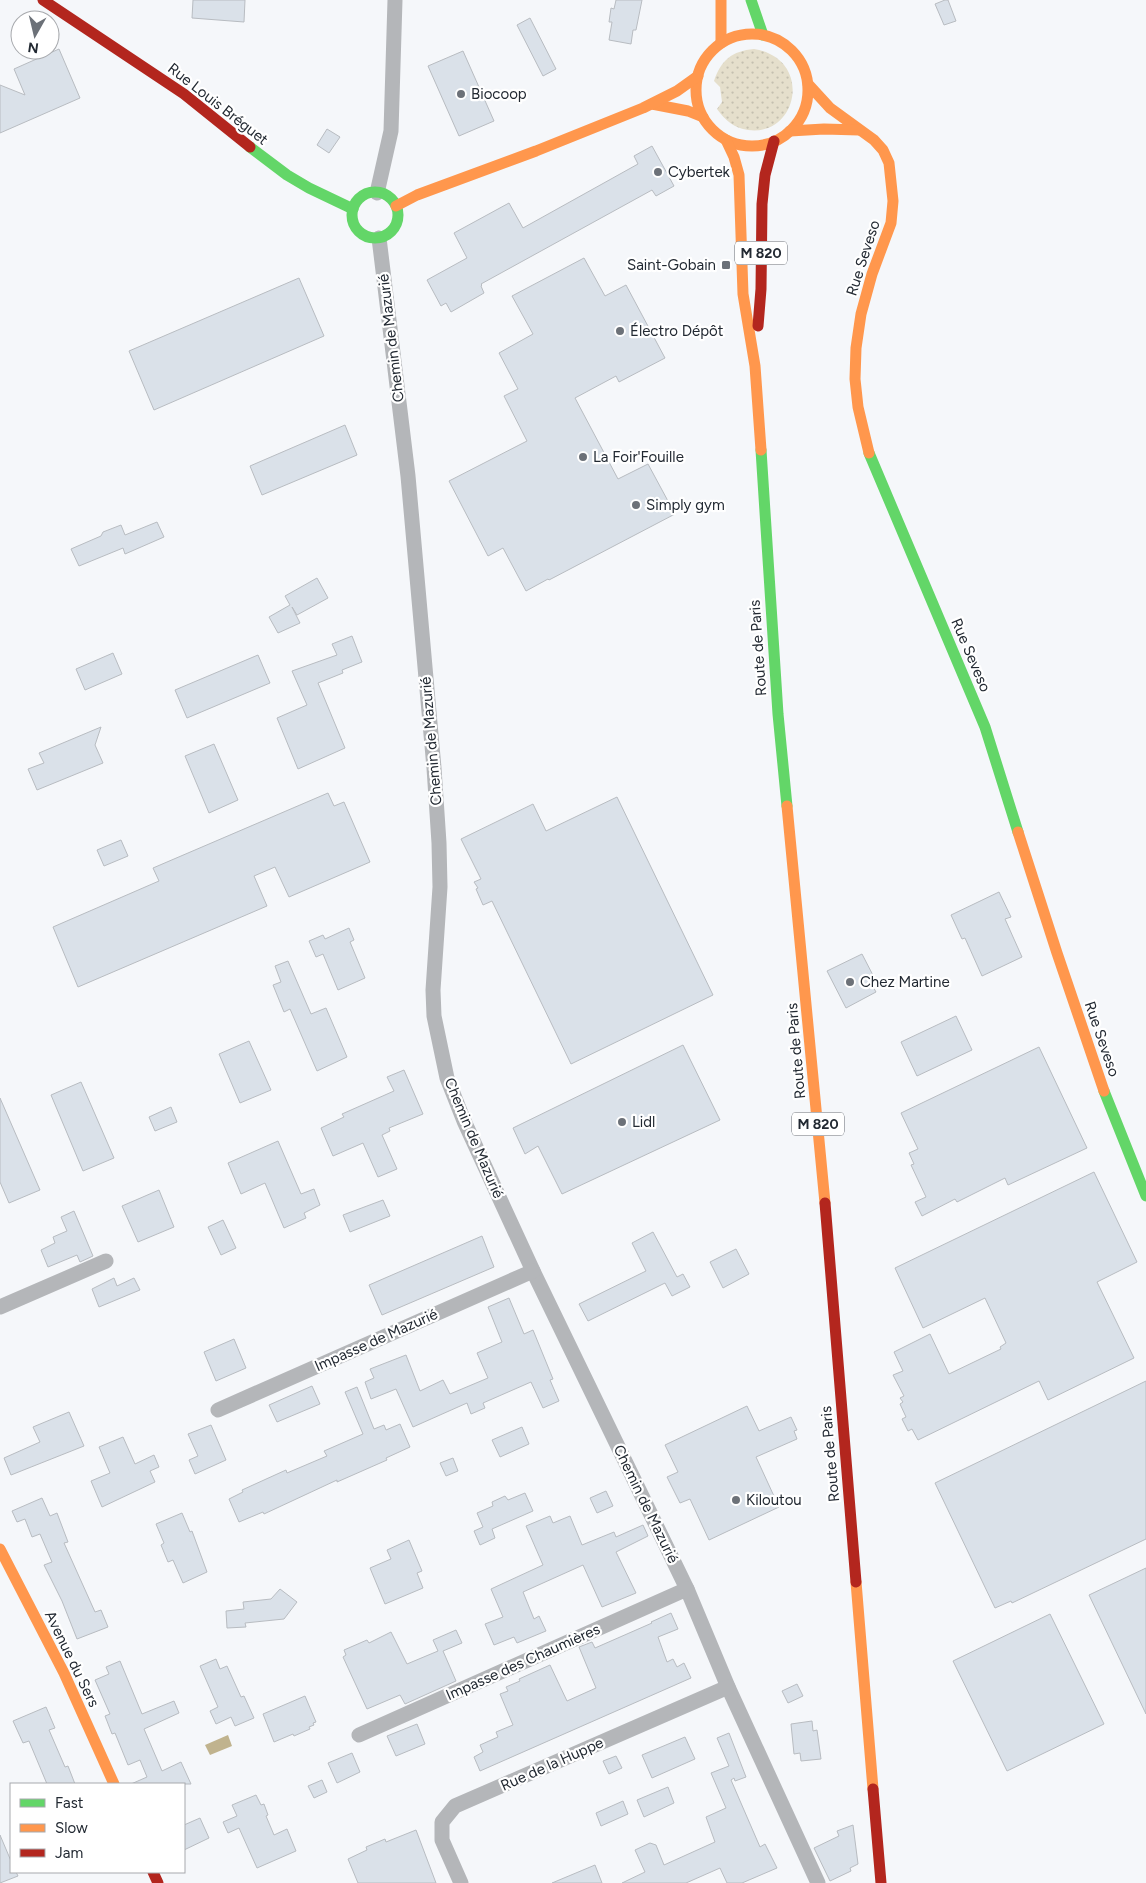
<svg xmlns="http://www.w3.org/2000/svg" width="1146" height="1883" font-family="Figtree,sans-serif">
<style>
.grass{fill:url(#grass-dots)}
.water{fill:#c0b38e}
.building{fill:#dae1e9;stroke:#b8bcc1}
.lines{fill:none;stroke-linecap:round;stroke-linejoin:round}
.street{stroke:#b4b6b9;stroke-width:15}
.fast{stroke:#63d668;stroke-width:11}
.slow{stroke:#ff974d;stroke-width:11}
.jam{stroke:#b3261e;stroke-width:11}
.poi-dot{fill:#6c7178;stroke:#fff;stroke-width:2}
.labels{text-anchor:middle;stroke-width:4.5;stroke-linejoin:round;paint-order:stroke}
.shield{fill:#fff;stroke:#646970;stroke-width:1}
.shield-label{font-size:14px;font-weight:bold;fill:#222932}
.poi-label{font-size:15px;fill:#222932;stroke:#fff;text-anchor:start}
.street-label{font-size:15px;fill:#222932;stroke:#fff}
</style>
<defs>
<pattern id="grass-dots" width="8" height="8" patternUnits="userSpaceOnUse" patternTransform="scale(1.25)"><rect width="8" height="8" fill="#e5dfcc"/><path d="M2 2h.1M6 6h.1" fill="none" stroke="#c4bfb0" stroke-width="1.8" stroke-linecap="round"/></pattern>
</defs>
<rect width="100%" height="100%" fill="#f5f7fa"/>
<path class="grass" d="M754,49C814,59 798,137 748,130C734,128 725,120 717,109L722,102L720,87L714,81C721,60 732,51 754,49Z"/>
<path class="water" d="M228,1735L232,1746L210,1755L205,1745Z"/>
<g class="building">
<path d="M193,0H245L244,22L192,18Z"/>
<path d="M616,0H642L636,30H633L631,44L609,40L612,22H609L611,8L614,9Z"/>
<path d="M945,0H948L956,21L944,25L935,4Z"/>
<path d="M530,18L556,69L543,76L517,25Z"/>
<path d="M59,49L80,98L0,133V85L25,95L14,69Z"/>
<path d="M463,51L494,121L459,136L428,66Z"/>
<path d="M327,129L340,137L329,153L317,145Z"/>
<path d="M652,146L674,186L656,196L652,190L481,284L482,285L481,286L484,293L451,312L446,303L441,306L427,280L467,258L454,233L509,203L523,228L638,164L634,156Z"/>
<path d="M584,258L605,296L626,285L665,358L619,382L616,376L575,398L618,479L648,464L675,514L549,580L548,579L526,591L503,548L488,556L449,481L527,441L504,396L518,389L499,353L533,334L512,296Z"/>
<path d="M299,278L324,336L154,410L129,351Z"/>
<path d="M345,425L357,455L262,495L250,466Z"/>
<path d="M157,522L164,537L125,554L123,548L79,566L71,549L101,536L103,532L121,525L125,535Z"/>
<path d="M317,578L328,598L297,615L292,607L300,623L278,633L269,617L290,605L285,596Z"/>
<path d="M352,636L362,662L342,670L343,673L318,683L345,748L298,769L277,718L307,705L292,671L337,655L332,644Z"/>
<path d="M113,653L122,674L85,690L76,669Z"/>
<path d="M258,655L270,683L187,718L175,690Z"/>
<path d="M101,727L95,745L103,763L37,790L28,769L44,763L39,753Z"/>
<path d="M214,744L238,800L209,813L185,756Z"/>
<path d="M328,793L334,806L344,802L370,862L289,897L275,867L254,876L267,906L78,987L53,927L159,881L153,868Z"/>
<path d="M617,797L713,995L571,1064L492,901L483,905L476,889L478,888L474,882L481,879L461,839L533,804L546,831Z"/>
<path d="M121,840L128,856L104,866L97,850Z"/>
<path d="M999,892L1011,917L1005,919L1022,957L982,976L965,938L962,939L951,915Z"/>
<path d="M349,928L354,940L350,942L365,978L338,990L323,954L316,957L309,941L323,935L325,939Z"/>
<path d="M862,954L877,983L872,985L876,992L846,1008L827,971Z"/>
<path d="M288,961L311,1014L326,1008L347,1057L317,1071L290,1009L284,1012L273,985L281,982L275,966Z"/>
<path d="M956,1016L972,1050L917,1076L901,1042Z"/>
<path d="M249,1041L271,1090L240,1103L219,1054Z"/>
<path d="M683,1045L720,1120L562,1194L538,1146L525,1154L513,1128Z"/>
<path d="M1039,1047L1087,1148L1008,1185L1005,1178L957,1202L955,1199L922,1216L915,1202L926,1197L911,1165L914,1164L909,1153L918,1149L901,1113Z"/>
<path d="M404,1070L423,1114L389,1128L390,1131L382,1135L397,1169L378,1177L363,1143L333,1156L321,1128L344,1117L342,1114L394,1091L387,1077Z"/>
<path d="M81,1082L114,1158L83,1171L51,1095Z"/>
<path d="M0,1098L40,1190L9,1203L0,1182Z"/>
<path d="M171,1107L177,1122L155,1131L149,1117Z"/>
<path d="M278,1141L301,1194L314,1189L320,1205L304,1213L306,1218L284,1228L265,1183L241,1194L228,1163Z"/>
<path d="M1094,1172L1137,1262L1097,1282L1134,1358L1048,1400L1039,1381L918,1440L912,1429L908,1431L902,1419L906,1417L900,1404L903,1402L900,1398L904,1396L893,1375L903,1371L894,1352L930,1334L949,1374L1001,1349L1000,1347L1006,1343L985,1298L923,1328L895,1268Z"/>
<path d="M159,1190L174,1227L138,1242L122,1206Z"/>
<path d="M383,1200L390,1216L350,1232L343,1215Z"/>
<path d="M74,1211L93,1256L80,1262L77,1255L48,1267L41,1250L55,1243L53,1237L67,1231L61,1217Z"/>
<path d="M223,1220L236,1248L221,1255L208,1227Z"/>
<path d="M653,1232L677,1277L683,1274L690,1287L672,1296L665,1283L588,1321L579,1304L646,1271L632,1243Z"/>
<path d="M482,1236L494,1267L382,1315L369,1285Z"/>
<path d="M736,1249L749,1274L723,1288L710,1262Z"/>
<path d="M114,1278L117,1286L134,1278L140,1290L99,1307L92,1289Z"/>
<path d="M509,1298L524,1334L533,1330L553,1379L550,1380L559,1401L543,1408L531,1382L483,1403L485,1408L471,1414L467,1403L413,1427L396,1389L371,1399L365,1382L374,1378L370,1369L406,1355L420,1391L443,1380L450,1394L488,1378L477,1353L502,1342L488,1307Z"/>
<path d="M234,1339L246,1368L216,1381L204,1352Z"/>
<path d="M1146,1381V1539L1012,1603L1011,1601L995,1608L935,1483Z"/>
<path d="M312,1386L320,1404L277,1422L269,1405Z"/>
<path d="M357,1387L374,1429L384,1425L386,1430L400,1424L410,1447L386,1458L387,1460L337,1482V1480L264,1514L263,1512L239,1522L229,1499L243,1492L242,1490L286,1470L287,1473L327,1456L324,1451L363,1434L345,1392Z"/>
<path d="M747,1406L759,1431L791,1417L797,1430L794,1431L797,1439L756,1457L779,1507L709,1540L690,1499L680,1503L667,1477L678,1472L665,1445Z"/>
<path d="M69,1412L84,1446L11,1475L4,1458L40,1442L33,1427Z"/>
<path d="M211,1425L226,1460L195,1474L189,1460L198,1456L188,1434Z"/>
<path d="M522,1427L529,1444L500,1457L492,1440Z"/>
<path d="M123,1437L135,1464L154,1455L159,1467L150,1471L155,1482L102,1507L91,1481L110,1473L99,1447Z"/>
<path d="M453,1458L458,1471L446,1476L440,1463Z"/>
<path d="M606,1491L613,1506L597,1513L590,1498Z"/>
<path d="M525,1493L533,1511L492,1529L495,1538L480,1545L474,1531L483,1527L477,1513L493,1506L492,1502L505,1496L508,1500Z"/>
<path d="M42,1498L50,1516L57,1513L68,1542L64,1543L95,1612L101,1610L108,1627L77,1639L62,1601L44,1565L52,1562L40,1534L32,1537L25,1519L17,1522L12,1511Z"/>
<path d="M182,1513L190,1532L192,1531L207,1572L183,1583L173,1560L168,1562L161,1545L164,1543L156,1524Z"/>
<path d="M550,1516L553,1523L570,1516L582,1545L614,1532L616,1537L643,1525L648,1536L616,1552L636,1593L602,1607L583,1565L523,1592L534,1619L539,1616L546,1631L517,1643L514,1637L494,1645L485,1624L503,1617L491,1589L543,1565L526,1526Z"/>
<path d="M409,1540L422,1571L417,1573L423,1588L385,1604L370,1568L391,1559L387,1550Z"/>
<path d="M1146,1568V1714L1089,1595Z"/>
<path d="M280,1589L297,1602L284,1619L245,1623L246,1627L227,1628L226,1611L244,1609L243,1602L271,1599Z"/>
<path d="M671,1613L678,1629L658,1637L667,1662L673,1659L677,1667L684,1663L691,1678L480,1771L474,1757L483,1752L480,1745L498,1737L496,1732L513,1725L500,1694L508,1691L506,1687L520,1681L519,1679L550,1665L567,1701L596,1688L579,1647L592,1642L595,1648L652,1623L651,1622Z"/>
<path d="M1050,1614L1104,1724L1007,1771L953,1661Z"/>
<path d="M456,1630L462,1643L443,1651L456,1681L405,1704L400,1695L367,1709L343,1657L346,1655L344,1650L367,1640L369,1643L391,1632L407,1664L438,1651L433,1640Z"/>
<path d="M216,1659L220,1669L227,1666L241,1697L244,1696L254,1718L235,1726L231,1717L216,1724L210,1711L218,1707L200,1666Z"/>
<path d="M120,1661L142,1714L174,1701L179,1713L144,1729L162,1771L181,1762L191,1784H131L147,1777L140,1760L128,1765L115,1733L112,1734L105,1716L110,1714L95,1680L109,1674L106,1667Z"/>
<path d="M797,1684L803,1696L788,1703L782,1691Z"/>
<path d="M305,1696L316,1722L313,1723L314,1725L309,1727L310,1729L294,1736L293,1734L274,1742L263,1714Z"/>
<path d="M46,1707L55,1728L49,1730L65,1767L68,1766L75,1784H47L29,1741L23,1743L13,1721Z"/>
<path d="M812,1721L813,1731L817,1730L821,1759L801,1761L800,1753L794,1754L791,1724Z"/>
<path d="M417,1724L425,1744L396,1756L387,1736Z"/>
<path d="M729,1733L746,1777L735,1781L734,1778L731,1780L760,1847L765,1844L777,1868L742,1883H727L720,1868L686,1883H622L645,1872L635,1850L650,1843L656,1845L664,1865L715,1842L706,1817L726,1808L711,1773L729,1766L717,1738Z"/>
<path d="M685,1737L695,1759L652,1778L642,1755Z"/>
<path d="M352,1753L360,1772L337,1783L328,1763Z"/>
<path d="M616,1756L622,1768L609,1774L603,1761Z"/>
<path d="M322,1780L327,1792L314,1798L308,1786Z"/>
<path d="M668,1787L674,1803L644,1817L637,1800Z"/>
<path d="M256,1795L261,1805L264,1804L268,1815L266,1816L274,1835L287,1829L296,1851L257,1868L239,1828L228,1833L223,1822L237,1816L232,1805Z"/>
<path d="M623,1801L628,1814L601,1826L596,1813Z"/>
<path d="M200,1818L209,1838L184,1850V1825Z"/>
<path d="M853,1825L858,1864L850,1868L851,1871L830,1881L814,1848L839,1836L837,1831Z"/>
<path d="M416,1830L436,1883H358L348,1859L367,1850L366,1847L385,1839L386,1842Z"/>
<path d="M0,1835L11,1861V1872H16L18,1876L0,1883Z"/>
<path d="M595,1865L602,1883H552Z"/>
</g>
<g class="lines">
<g class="street">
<path d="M377,193L391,131L395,0"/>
<path d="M379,238L408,476L434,768L439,843L440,887L433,990L434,1016L447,1078L464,1121L533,1271L687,1589L728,1687L818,1883"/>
<path d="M0,1307L106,1261"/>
<path d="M218,1410L533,1271"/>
<path d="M359,1735L687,1589"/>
<path d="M461,1883L442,1840V1822L455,1806L728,1687"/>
</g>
<g class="fast">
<path d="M751,0L763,35"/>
<path d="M250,147L287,175L309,188L353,209"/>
<circle cx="375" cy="215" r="23"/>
<path d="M761,450L778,714L787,806"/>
<path d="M869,453L985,727L1018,832"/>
<path d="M1104,1091L1146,1196"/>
</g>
<g class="slow">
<path d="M721,0V43"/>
<circle cx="752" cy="90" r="56"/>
<path d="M808,84L830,108L874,140L883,150L889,163L893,201L891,223L872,274L861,314L856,348L855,379L858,407L869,453"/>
<path d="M652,104L688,111L703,117"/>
<path d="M790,131L824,129L859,130"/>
<path d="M726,140L734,157L739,175L743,294L755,366L761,450"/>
<path d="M396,206L417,195L536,151L643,108L677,91L698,76"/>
<path d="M787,806L825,1203"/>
<path d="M1018,832L1057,953L1104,1091"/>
<path d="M0,1549L64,1673L114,1784"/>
<path d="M856,1582L873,1789"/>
</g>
<g class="jam">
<path d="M43,0L184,94L250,147"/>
<path d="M758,326L761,289L762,204L765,175L774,141"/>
<path d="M825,1203L856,1582"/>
<path d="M873,1789L881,1883"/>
<path d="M153,1872L158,1883"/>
</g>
</g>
<g class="poi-dot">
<circle cx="461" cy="94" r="5"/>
<circle cx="658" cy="172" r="5"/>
<rect x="721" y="260" width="10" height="10" rx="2.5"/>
<circle cx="620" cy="331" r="5"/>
<circle cx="583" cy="457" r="5"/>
<circle cx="636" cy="505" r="5"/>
<circle cx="850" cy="982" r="5"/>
<circle cx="622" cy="1122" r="5"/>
<circle cx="736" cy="1500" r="5"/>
</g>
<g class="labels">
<g class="shield">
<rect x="735" y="241.5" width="52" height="23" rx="4"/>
<rect x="792" y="1112.5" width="52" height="23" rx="4"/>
</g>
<g class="shield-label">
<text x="761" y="258">M 820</text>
<text x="818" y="1129">M 820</text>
</g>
<g class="poi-label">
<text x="471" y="99">Biocoop</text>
<text x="668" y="177">Cybertek</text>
<text x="716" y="270" text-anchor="end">Saint-Gobain</text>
<text x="630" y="336">Électro Dépôt</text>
<text x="593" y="462">La Foir'Fouille</text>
<text x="646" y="510">Simply gym</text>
<text x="860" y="987">Chez Martine</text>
<text x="632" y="1127">Lidl</text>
<text x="746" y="1505">Kiloutou</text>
</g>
<g class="street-label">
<text transform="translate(218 104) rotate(38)" y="5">Rue Louis Bréguet</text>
<text transform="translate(863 258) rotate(-72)" y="5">Rue Seveso</text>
<text transform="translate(391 338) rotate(-97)" y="5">Chemin de Mazurié</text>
<text transform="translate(758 648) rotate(-94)" y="5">Route de Paris</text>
<text transform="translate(971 655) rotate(67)" y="5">Rue Seveso</text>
<text transform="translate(431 741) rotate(-95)" y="5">Chemin de Mazurié</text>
<text transform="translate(1102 1039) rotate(71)" y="5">Rue Seveso</text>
<text transform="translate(796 1051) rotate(-95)" y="5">Route de Paris</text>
<text transform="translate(474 1138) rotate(67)" y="5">Chemin de Mazurié</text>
<text transform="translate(376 1340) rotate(-24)" y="5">Impasse de Mazurié</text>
<text transform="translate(830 1454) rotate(-95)" y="5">Route de Paris</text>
<text transform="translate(646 1504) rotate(64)" y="5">Chemin de Mazurié</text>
<text transform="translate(72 1659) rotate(64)" y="5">Avenue du Sers</text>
<text transform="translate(523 1662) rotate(-24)" y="5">Impasse des Chaumières</text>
<text transform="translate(552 1764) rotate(-24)" y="5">Rue de la Huppe</text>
</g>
</g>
<rect x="10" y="1783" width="175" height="90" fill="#ffffff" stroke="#a7a9ad"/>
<rect x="20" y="1799" width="25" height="8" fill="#63d668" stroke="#a7a9ad"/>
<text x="55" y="1808" font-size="15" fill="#222932">Fast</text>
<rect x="20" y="1824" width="25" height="8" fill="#ff974d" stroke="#a7a9ad"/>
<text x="55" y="1833" font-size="15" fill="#222932">Slow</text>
<rect x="20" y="1849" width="25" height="8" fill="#b3261e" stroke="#a7a9ad"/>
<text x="55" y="1858" font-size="15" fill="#222932">Jam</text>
<g transform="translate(35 35) rotate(188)"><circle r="24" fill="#ffffff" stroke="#a7a9ad"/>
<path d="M0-4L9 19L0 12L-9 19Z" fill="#6c7178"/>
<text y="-8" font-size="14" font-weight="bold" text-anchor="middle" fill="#222932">N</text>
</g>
</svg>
